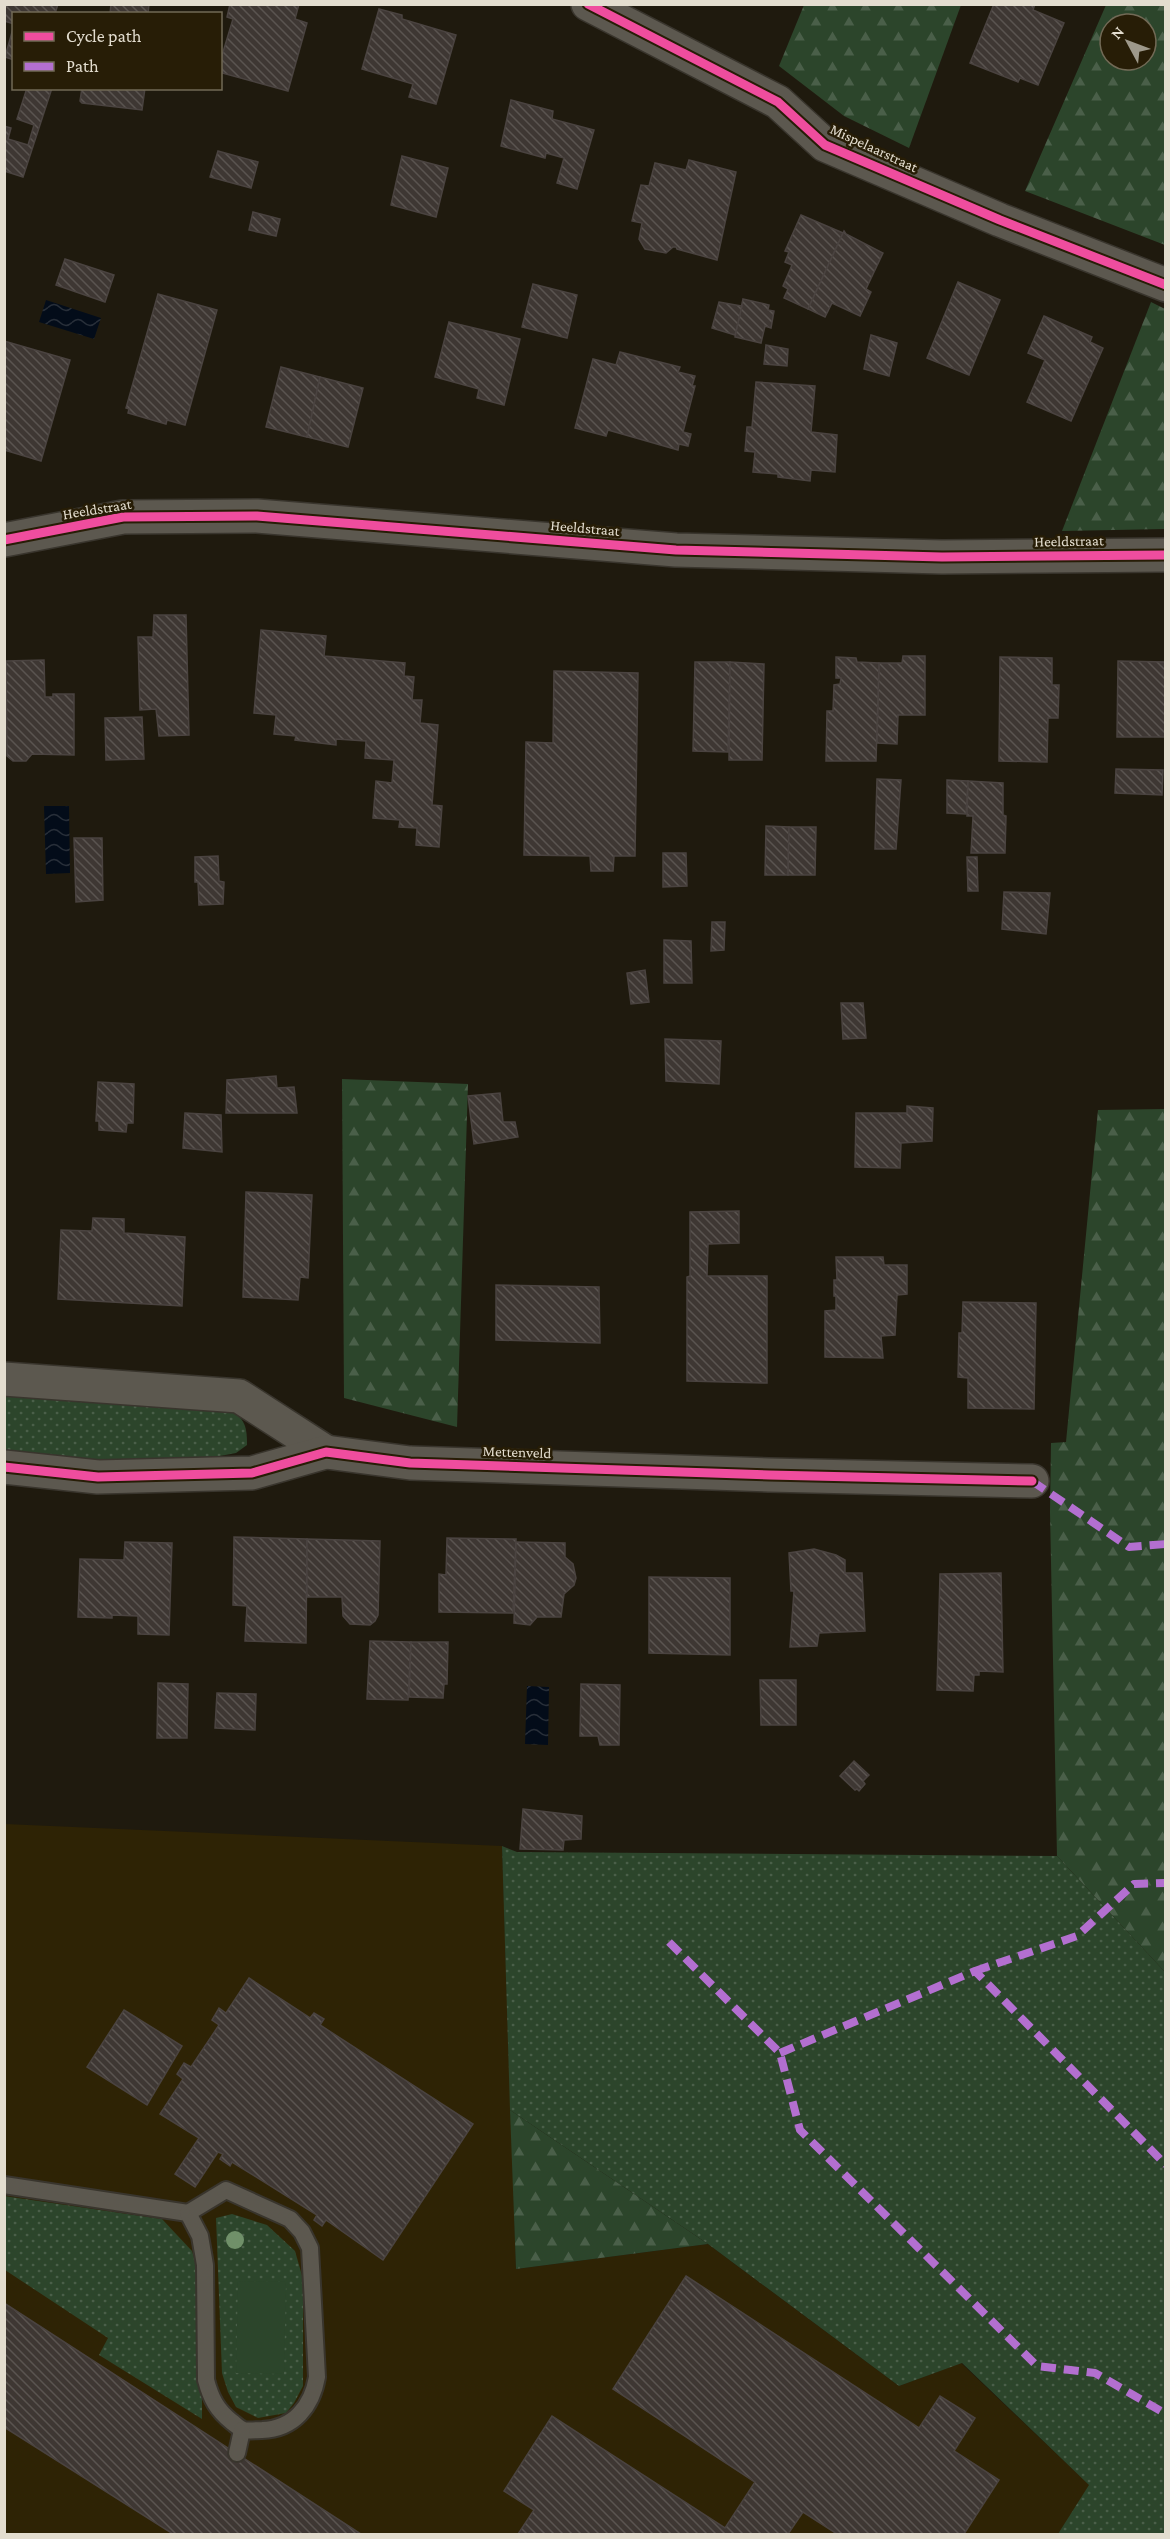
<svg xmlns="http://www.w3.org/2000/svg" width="1170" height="2539" font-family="'Crimson Pro',serif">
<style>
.built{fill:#2e2305}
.grass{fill:url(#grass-dots)}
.forest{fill:url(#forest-firs);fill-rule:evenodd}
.pitch{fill:#2c452b}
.water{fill:url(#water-waves)}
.building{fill:url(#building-back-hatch);stroke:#4a4340;stroke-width:1.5}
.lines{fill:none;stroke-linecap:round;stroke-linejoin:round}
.lane-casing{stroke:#39352d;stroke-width:20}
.street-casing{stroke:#39352d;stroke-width:36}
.lane{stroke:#5c584f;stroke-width:16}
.street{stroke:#5c584f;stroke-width:33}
.quiet{stroke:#b36fd0;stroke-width:8;stroke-dasharray:15 8;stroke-linecap:butt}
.cycleway-casing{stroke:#271d06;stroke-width:13}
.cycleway{stroke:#ef4d9e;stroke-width:9}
.tree{fill:#709069}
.labels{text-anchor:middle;stroke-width:5;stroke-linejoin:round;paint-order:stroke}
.street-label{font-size:15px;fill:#e3ddcf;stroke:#271d06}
</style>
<defs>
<pattern id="grass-dots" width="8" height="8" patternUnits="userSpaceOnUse" patternTransform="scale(1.5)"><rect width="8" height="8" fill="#2c452b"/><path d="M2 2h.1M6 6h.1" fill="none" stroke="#4a5f49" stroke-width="1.8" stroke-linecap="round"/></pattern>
<pattern id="forest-firs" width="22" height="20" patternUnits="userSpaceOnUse" patternTransform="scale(1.5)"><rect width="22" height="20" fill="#2c452b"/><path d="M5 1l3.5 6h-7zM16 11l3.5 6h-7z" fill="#4a5f49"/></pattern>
<pattern id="water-waves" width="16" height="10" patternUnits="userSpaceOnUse" patternTransform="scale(1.5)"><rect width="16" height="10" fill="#030c19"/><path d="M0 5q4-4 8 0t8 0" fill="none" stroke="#282f39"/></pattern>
<pattern id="building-back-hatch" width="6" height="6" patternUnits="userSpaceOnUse" patternTransform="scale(1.5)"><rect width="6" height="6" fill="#3e3733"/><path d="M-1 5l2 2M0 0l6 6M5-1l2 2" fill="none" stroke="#5a5450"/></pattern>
</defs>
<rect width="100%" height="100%" fill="#1f1a0e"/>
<path class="built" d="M5,1824L502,1846L516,2269L708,2244L899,2386L961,2363L1141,2534H5Z"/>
<g class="grass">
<path d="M4,1396L223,1407C244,1417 247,1423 247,1445L236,1453L209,1458L89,1462L5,1454Z"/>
<path d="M502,1846L517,1852L1057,1856L1165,1972V2534H1058L1089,2485L962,2363L899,2386L708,2244L510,2110Z"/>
<path d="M4,2196L162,2219L192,2251L202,2283V2419L99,2355L108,2338L5,2270Z"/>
<path d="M232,2214L267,2225L295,2251L303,2279V2386L294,2403L286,2413L258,2418L236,2407L228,2392L222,2373L216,2218Z"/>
</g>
<g class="forest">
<path d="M804,5H961L909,148L844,116L779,66Z"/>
<path d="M1106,5H1165V245L1025,191ZM1110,24H1146V60H1110Z"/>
<path d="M1151,302L1165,309V529L1062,531Z"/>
<path d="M342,1079L468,1084L457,1427L344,1398Z"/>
<path d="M1165,1109H1166L1165,1972L1057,1856L1050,1512L1051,1443L1066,1442L1098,1110Z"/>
<path d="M510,2110L708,2244L516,2269Z"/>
</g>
<path class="pitch" d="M238,2281L286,2282L284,2374L236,2373Z"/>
<g class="water">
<path d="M46,300L101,318L94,339L39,322Z"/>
<path d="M44,806H69L70,873L46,874Z"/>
<path d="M527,1686L549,1687L548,1745L525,1744Z"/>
</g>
<g class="building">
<path d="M4,4H58L55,14H14V24L4,21Z"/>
<path d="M111,4H149L148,14H110Z"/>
<path d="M230,4H299L295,19L307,23L288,91L222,73L220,62L233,19L227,17Z"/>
<path d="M994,4H1035L1033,10L1064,23L1038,85L1020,78L1018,82L970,63Z"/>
<path d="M379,9L402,15V19L456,35L436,104L409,97L413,84L362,69Z"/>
<path d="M14,25V60L5,57Z"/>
<path d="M27,88H52L23,177L4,171V126L11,128L8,139L28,145L34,125L17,119Z"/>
<path d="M82,88H145L142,110L82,103L80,101Z"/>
<path d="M511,100L553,111L552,119L594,130L577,189L557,183L564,158L546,153L545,158L501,146Z"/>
<path d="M218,151L258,162L251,188L210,177Z"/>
<path d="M402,156L448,168L436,217L391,205Z"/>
<path d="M689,160L736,172L717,260L677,249L676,247H673L666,253L645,249L639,239L642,223L632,221L641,185L649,186L655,163L686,170Z"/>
<path d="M253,212L280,219L276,236L249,230Z"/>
<path d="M801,215L843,233L808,309L784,298L788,289L783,286L792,265L785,262L789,252L785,251Z"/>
<path d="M844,231L846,234L883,253L866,289L871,292L860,316L832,303L825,317L808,309Z"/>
<path d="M65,259L114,275L105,302L56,285Z"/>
<path d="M958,282L1000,300L969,375L927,358Z"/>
<path d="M533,284L577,295L567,338L522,327Z"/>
<path d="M158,294L217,310L185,425L167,420L166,424L128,413L129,409L126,408Z"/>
<path d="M743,299L769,305L768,310L774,311L771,328L765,326L761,343L735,337Z"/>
<path d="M719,302L742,306L735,335L712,328Z"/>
<path d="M1044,316L1092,337L1090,342L1103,348L1071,421L1027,402L1045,360L1028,353Z"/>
<path d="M449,322L520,339L504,405L477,398L479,389L435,377Z"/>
<path d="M871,335L897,343L889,376L864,369Z"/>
<path d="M4,341L70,360L41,461L4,450Z"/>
<path d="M766,345L788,349L787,366L764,364Z"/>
<path d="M620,352L680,367L678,372L695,376L692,386H695L683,432L691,434L688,446L679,444L678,450L608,430L606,436L575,428L593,359L616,365Z"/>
<path d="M281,367L320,377L307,437L266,427Z"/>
<path d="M320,377L363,388L348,447L307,437Z"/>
<path d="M756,382L815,386L811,432L837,435L835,472L811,470L810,481L778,477V474L753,472L755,452L745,451L747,427H752Z"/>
<path d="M154,615H186L189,735L159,736L156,709L140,710L138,637H153Z"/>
<path d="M261,630L326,636L324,656L405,663L404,676L414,677L412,700H422L420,723L438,725L432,805L442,806L439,847L416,845L417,828L399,827L400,820L373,818L376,781L392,783L394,760L365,758L366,741L336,739V745L295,740L296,736L274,734L276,715L254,713Z"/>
<path d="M903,656H925V715H898L897,744L877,743L879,663H902Z"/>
<path d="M836,657L856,658L857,662L879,663L876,761H826L827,711H833L834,685L840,684L841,678H836Z"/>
<path d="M1000,657L1052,658V685H1059L1058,718H1048L1047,762L999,761Z"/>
<path d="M44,660L45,697H53V694H74V755L32,754L26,761H13L7,756L6,661Z"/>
<path d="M1118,661L1166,662V737H1117Z"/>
<path d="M695,662H730L728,752L693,751Z"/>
<path d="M730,662L764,664L762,760H729Z"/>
<path d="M554,671L638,673L635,856H614L613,871H591L590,856L524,855L526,742L553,743Z"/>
<path d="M142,717L144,759L106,760L105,718Z"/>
<path d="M1116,769L1163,770L1162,795L1115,793Z"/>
<path d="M877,779L901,780L896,849H875Z"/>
<path d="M947,780L968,781L966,814L947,813Z"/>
<path d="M968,781L1003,783V815L1006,816L1005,853H971L973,816H967Z"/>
<path d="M766,826L789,827L788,875H765Z"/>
<path d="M789,827H816L815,875H788Z"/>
<path d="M74,838H102L103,900L76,902Z"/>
<path d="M663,853H686L687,886L663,887Z"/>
<path d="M218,856L219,881L224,882L223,904L199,905L198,882H195V857Z"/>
<path d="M967,857H977L978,891H968Z"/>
<path d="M1004,892L1050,893L1046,934L1002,929Z"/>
<path d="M712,922H725L724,950L711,951Z"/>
<path d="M664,940L691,941L692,983H664Z"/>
<path d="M645,970L649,1002L631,1004L627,973Z"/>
<path d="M841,1003H863L866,1038L843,1039Z"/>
<path d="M665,1039L721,1041L719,1084L666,1081Z"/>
<path d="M276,1076L277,1088L294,1087L297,1113H226L227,1080Z"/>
<path d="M98,1082L134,1084L133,1123H127L126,1132L99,1130V1121H96Z"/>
<path d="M500,1093L503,1122H515L518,1137L474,1144L468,1096Z"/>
<path d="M907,1106L933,1108L932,1141L901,1143L900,1168L855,1167L856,1113H907Z"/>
<path d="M185,1113L221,1115L222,1152L183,1148Z"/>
<path d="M246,1192L312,1195L308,1278L300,1277L298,1300L243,1297Z"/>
<path d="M739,1211V1243L708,1244L707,1276H767V1383L687,1381V1277L690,1276V1212Z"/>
<path d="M93,1218L124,1219V1233L185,1237L182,1306L58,1299L61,1230L92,1231Z"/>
<path d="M836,1257H883L884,1265H907V1294L897,1295L895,1335L881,1336L883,1358L825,1357V1311L836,1310V1296H834V1280H837Z"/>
<path d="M496,1285L599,1287L600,1343L496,1340Z"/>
<path d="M963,1302L1036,1303L1034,1409L968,1408V1378L958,1377L959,1333H962Z"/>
<path d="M234,1537L307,1539L306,1643L245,1641L247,1606L233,1605Z"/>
<path d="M447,1538L516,1539L513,1613L439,1612V1574L446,1575Z"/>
<path d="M307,1539L380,1541L378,1615L375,1621L370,1625L350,1624L343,1616L342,1597H307Z"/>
<path d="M125,1542L172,1543L169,1635L138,1634V1616L112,1615V1618L78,1617L80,1559L124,1560Z"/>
<path d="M516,1542L565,1543V1557L573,1564L576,1578L574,1585L564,1594L561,1617H537L530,1625L514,1623Z"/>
<path d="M814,1549L836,1555L845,1560V1573H862L865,1631L819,1633L817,1646L790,1647L794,1591H791L789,1553Z"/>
<path d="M1001,1573L1003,1672L979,1671V1675H974L973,1691L937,1690L940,1574Z"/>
<path d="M649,1577L730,1578V1655L649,1653Z"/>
<path d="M370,1641L411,1642L408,1700L367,1699Z"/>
<path d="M411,1642H448L447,1684H444L443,1698L409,1697Z"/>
<path d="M760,1680H796V1725H761Z"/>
<path d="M158,1683L188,1684L187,1738H157Z"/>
<path d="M581,1684L620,1685L619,1745H600L598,1736H580Z"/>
<path d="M217,1693L256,1694L255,1730L215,1728Z"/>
<path d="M854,1761L869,1775L863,1781L865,1784L859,1791L857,1789L855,1790L840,1776Z"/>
<path d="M523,1809L582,1816L581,1839L564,1840L563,1850L520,1849Z"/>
<path d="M249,1978L310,2018L314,2013L324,2019L320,2025L473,2124L383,2260L326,2220L322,2226L314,2220L317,2215L232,2162L230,2166L220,2159L223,2154L218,2152L195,2187L175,2174L199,2138L160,2114L183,2079L177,2074L184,2063L191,2067L219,2025L212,2020L219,2008L226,2013Z"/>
<path d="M124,2010L182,2046L147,2105L87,2067Z"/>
<path d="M686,2276L919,2428L940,2396L975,2418L954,2451L999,2480L964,2534H837L803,2512L788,2534H518L534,2510L504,2491L552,2416L725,2528L755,2482L613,2389Z"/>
<path d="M4,2303L361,2534H173L4,2427Z"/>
</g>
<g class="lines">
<defs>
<g id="lane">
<path d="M4,2185L188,2213"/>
<path d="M226,2190L290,2219L302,2232L310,2248L317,2377C312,2406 294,2429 262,2430C257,2430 249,2431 244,2430C240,2429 236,2425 232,2422C217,2410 211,2399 206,2380L205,2265L200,2236L188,2213Z"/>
<path d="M237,2453L242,2430"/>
</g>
<g id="street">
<path d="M588,4L778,102L825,145L1000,220L1166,285"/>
<path d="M4,540L123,517L257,516L676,550L942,557L1166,555"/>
<path d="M4,1379L239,1396L326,1452"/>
<path d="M4,1467L98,1477L252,1473L326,1452L410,1463L769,1475L1032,1481"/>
</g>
</defs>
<use href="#lane" class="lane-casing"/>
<use href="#street" class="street-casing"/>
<use href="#lane" class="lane"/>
<use href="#street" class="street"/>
<g class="quiet">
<path d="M1032,1481L1129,1547L1166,1544"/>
<path d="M669,1942L780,2053L800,2130L1037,2366L1095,2373L1166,2414"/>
<path d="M975,1971L1077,1936L1134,1884L1166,1883"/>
<path d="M780,2053L975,1971L1166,2165"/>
</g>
<defs>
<g id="cycleway">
<path d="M588,4L778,102L825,145L1000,220L1166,285"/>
<path d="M4,540L123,517L257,516L676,550L942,557L1166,555"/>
<path d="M4,1467L98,1477L252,1473L326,1452L410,1463L769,1475L1032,1481"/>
</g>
</defs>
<use href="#cycleway" class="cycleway-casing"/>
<use href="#cycleway" class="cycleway"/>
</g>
<circle class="tree" cx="235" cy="2240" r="9"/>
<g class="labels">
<g class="street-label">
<text transform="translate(874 148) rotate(25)" y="5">Mispelaarstraat</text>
<text transform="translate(97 509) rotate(-9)" y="5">Heeldstraat</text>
<text transform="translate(585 528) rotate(5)" y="5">Heeldstraat</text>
<text transform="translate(1069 541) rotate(-1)" y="5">Heeldstraat</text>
<text transform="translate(517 1452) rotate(2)" y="5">Mettenveld</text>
</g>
</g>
<rect width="1170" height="2539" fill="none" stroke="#e3ddcf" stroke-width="12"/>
<rect x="12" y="12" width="210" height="78" fill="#271d06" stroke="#726a56" stroke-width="1.5"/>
<rect x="24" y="32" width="30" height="9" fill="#ef4d9e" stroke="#726a56" stroke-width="1.5"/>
<text x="66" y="42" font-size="18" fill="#e3ddcf">Cycle path</text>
<rect x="24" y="62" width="30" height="9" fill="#b36fd0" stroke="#726a56" stroke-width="1.5"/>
<text x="66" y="72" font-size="18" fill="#e3ddcf">Path</text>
<g transform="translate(1128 42) rotate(311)"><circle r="28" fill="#271d06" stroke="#726a56" stroke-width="1.5"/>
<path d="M0-4.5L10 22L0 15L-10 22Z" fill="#9e998b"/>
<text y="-9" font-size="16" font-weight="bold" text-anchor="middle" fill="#e3ddcf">N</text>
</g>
</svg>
